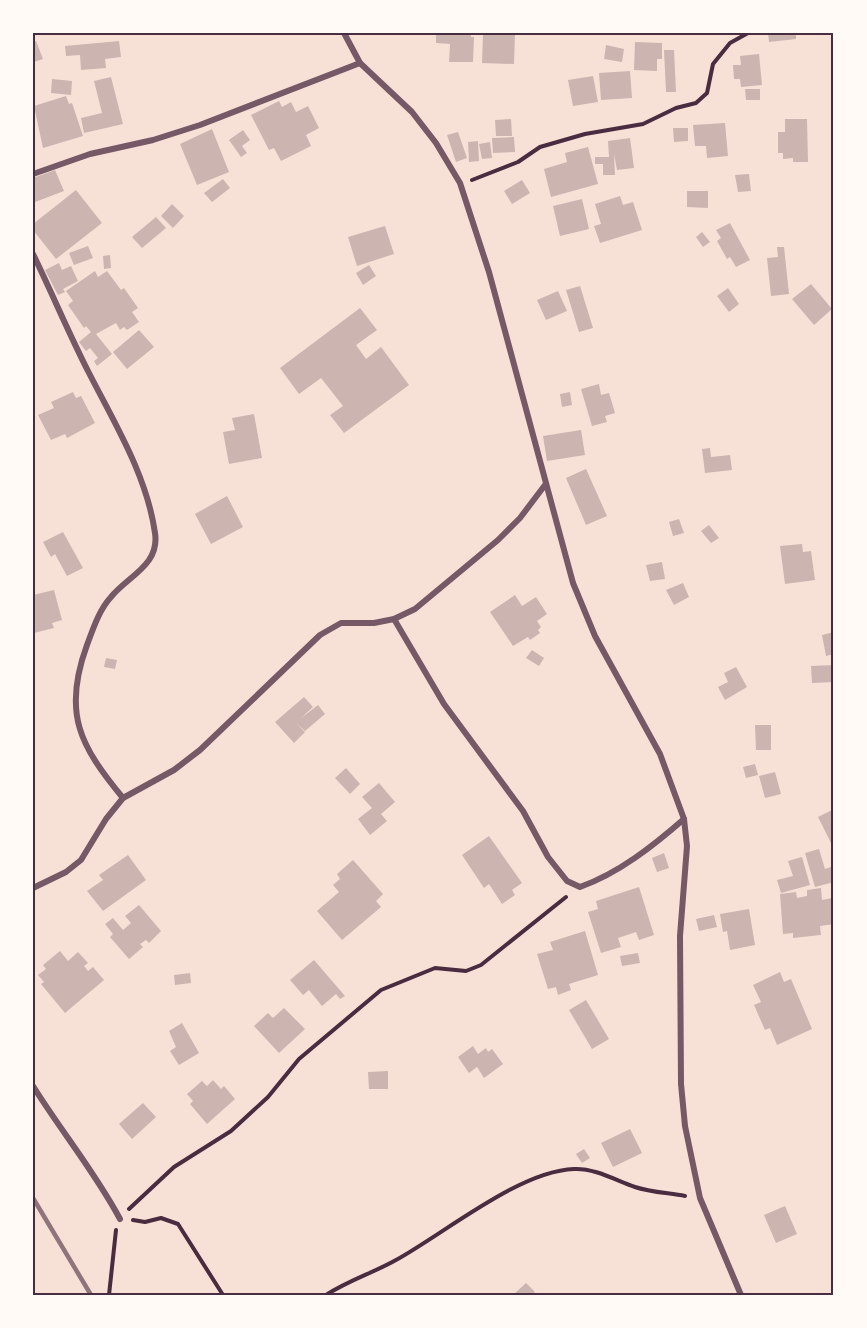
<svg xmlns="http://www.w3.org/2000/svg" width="867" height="1328" font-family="'Golos Text',sans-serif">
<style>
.building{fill:#ccb4b1}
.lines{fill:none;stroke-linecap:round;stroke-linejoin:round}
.path{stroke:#4a2c40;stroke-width:4}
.minor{stroke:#755966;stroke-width:6}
.rail{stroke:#8f747c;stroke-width:4.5}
.neatline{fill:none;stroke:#4a2c40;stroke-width:2}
</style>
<rect width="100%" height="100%" fill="#f7e1d7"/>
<g class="building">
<path d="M436,33H471V37H474L473,62H449L450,44L436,43Z"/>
<path d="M483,33H515L514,64L482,63Z"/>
<path d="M768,33H796V39L769,42Z"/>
<path d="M36,41L43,59L34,62L33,42Z"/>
<path d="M119,41L121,57L105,59L106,68L81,70L80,55L66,56L65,46Z"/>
<path d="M635,42L662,43V59H657V71L634,70Z"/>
<path d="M606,45L624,49L622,62L604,59Z"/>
<path d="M664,50H674L676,92H666Z"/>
<path d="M759,54L762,85L741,87L740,79H734L733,65H741L740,56Z"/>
<path d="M630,71L632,98L601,100L599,73Z"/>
<path d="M593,76L598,102L573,106L568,80Z"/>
<path d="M111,77L123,124L84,133L81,118L102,113L94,81Z"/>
<path d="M52,79L72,81L71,95L51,93Z"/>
<path d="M745,89H760V100H746Z"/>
<path d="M66,96L69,104L72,103L83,136L43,148L34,106Z"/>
<path d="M279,101L282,107L291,102L296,112L308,106L319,128L306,135L311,146L281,161L274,148L269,150L251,115Z"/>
<path d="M511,119L512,136H496L495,120Z"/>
<path d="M785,119H807L808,162H793V158L783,159V153H778V132H785Z"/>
<path d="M725,123L728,156L707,158L706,146H695L693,125Z"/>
<path d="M673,128H688V141L674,142Z"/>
<path d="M212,129L229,172L197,185L180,144Z"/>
<path d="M243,130L250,140L242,146L247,153L241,157L229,140Z"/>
<path d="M458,132L467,158L456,162L447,135Z"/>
<path d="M514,137L515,152L493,153L492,138Z"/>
<path d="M630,138L634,168L617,170L614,154L615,175H603V164H595V157H609L608,141Z"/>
<path d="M478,141L479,161L469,162L468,142Z"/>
<path d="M490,142L492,158L482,159L479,144Z"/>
<path d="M588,147L598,184L551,197L544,169L567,162L565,153Z"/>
<path d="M55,170L64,191L35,202L33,178Z"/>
<path d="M749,174L751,191L738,192L735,175Z"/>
<path d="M223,179L230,188L212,202L204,193Z"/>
<path d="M522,180L530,193L512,204L504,191Z"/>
<path d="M76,190L102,223L56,259L33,230V224Z"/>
<path d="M687,191H708V208L687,207Z"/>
<path d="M620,196L623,205L633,202L642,230L600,243L594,226L601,224L595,204Z"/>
<path d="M582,199L589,229L560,236L553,206Z"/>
<path d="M172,204L184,216L173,228L161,216Z"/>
<path d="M156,217L166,228L142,248L132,237Z"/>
<path d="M730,223L750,260L736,267L730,257L727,259L717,241L721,238L716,230Z"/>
<path d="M385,226L394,254L357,266L348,237Z"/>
<path d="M702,232L710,242L703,247L696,237Z"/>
<path d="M88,246L93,258L74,265L69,253Z"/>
<path d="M777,247H784L789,294L771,296L767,258L778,257Z"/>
<path d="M110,255L111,268L104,269L103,256Z"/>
<path d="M59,263L62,270L71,266L78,281L63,289L65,292L58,295L45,270Z"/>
<path d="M369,265L376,276L363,285L356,273Z"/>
<path d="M95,271L98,277L107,271L121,290L124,288L138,308L132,312L139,322L127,330L124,327L120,330L116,323L96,334L112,354L97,366L94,361L98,358L90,348L86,351L79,342L91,332L86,326L84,328L68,305L73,301L66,291Z"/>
<path d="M811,284L832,309L814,325L792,299Z"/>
<path d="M580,286L593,328L579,332L566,290Z"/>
<path d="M728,288L739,304L729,312L717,296Z"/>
<path d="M558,291L567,311L546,320L537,300Z"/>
<path d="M360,308L377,330L356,345L366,359L381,347L409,385L344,433L330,415L343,406L321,378L299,394L280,368Z"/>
<path d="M139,330L154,347L127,369L113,352Z"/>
<path d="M599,384L601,395L609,393L615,413L605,416L607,422L592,426L581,389Z"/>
<path d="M73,392L76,398L81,396L95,423L67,438L65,434L51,440L38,415L54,408L51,402Z"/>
<path d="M570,392L572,405L562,407L560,394Z"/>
<path d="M254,414L262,458L229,464L223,432L235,430L232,418Z"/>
<path d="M581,430L585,455L547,461L543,436Z"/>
<path d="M710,448L711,457L730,455L732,470L705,473L702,449Z"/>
<path d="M586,469L607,516L586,525L566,478Z"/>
<path d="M227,496L243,527L211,544L195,514Z"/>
<path d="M679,519L684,533L673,536L669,522Z"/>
<path d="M709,525L719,538L711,543L701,531Z"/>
<path d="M63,532L83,568L67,576L55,554L51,557L43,542Z"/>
<path d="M802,544L803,552L811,551L815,580L785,584L780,546Z"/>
<path d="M662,562L665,579L650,581L646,565Z"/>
<path d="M683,583L689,597L674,605L666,590Z"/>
<path d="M54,590L62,620L52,623L54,628L34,633L33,595Z"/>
<path d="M515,595L522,606L536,597L547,614L537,621L541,627L538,630L540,633L530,640L528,637L513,646L490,612Z"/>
<path d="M834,632V654L826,656L822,635Z"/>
<path d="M532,650L544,658L539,666L526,658Z"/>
<path d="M106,658L117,660L115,669L104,667Z"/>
<path d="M834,665V682L812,683L811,666Z"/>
<path d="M736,667L747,687L725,700L718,687L728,682L724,673Z"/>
<path d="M304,697L313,707L300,719L318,705L325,714L305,731L296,723L305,732L294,743L275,722Z"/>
<path d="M755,725H771V750H756Z"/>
<path d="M755,764L758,775L746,778L743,767Z"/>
<path d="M346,768L360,784L350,794L335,778Z"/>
<path d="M775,772L781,794L765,798L759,776Z"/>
<path d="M379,783L395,802L381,814L387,821L370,835L358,819L372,808L362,797Z"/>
<path d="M834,809V849L818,817Z"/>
<path d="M489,836L522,883L512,890L515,895L502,904L489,884L484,888L462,855Z"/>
<path d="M819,849L825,869L831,867L834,882L815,887L805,853Z"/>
<path d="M664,853L669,868L657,872L652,858Z"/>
<path d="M128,855L146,880L103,911L87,891L103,880L99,875Z"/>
<path d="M802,857L810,885L781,893L777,880L793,876L788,861Z"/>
<path d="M353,860L383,894L376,901L381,907L342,940L317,911L339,892L333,885L340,879L337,874Z"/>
<path d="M639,887L654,935L639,940L636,932L618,938L621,947L601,953L588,912L598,909L596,901Z"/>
<path d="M821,888L822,900L832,898L834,924L820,926L821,935L793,938V933L783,934L780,894L796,892L797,898L807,896V890Z"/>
<path d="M139,905L161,931L149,943L146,940L140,944L143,947L129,959L110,937L113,934L105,924L113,918L123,930L131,923L125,916Z"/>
<path d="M749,909L755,945L730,950L727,931L723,932L720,914Z"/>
<path d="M714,915L717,927L699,931L696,919Z"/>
<path d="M585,931L598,975L569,984L571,990L558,995L556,987L548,989L537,954L553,950L550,942Z"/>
<path d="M60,951L68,961L78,952L88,963L84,966L88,971L93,967L104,980L65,1013L41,984L44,982L38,975L46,969L43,965Z"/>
<path d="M638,953L640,963L622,966L620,956Z"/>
<path d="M314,960L345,996L340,999L336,994L322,1006L309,990L303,995L290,980Z"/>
<path d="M780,972L784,982L791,979L812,1029L777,1045L770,1028L765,1030L754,1005L761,1002L753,985Z"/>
<path d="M190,973L191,983L175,985L174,975Z"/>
<path d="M586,1000L609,1039L592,1049L569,1010Z"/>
<path d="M284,1008L305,1029L279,1053L254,1026L268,1013L273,1018Z"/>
<path d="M182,1023L199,1053L179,1065L170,1051L176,1047L169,1031Z"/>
<path d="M473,1046L478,1054L486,1048L488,1052L492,1049L503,1064L484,1078L477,1067L469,1073L458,1057Z"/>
<path d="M388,1071V1089H369L368,1072Z"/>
<path d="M213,1080L221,1089L224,1086L235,1099L207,1124L190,1104L193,1101L187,1094L202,1081L207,1086Z"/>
<path d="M143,1103L156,1117L132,1139L119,1124Z"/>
<path d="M630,1129L642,1153L613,1167L601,1143Z"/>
<path d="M584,1149L590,1158L582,1163L576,1154Z"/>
<path d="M785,1206L797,1234L776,1243L764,1215Z"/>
<path d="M526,1283L535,1292L532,1295H513Z"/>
</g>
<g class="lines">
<g class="path">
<path d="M472,180L518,162L540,147L585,134L643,124L676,108L696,103L707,93L713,64L730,43L748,33"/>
<path d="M129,1209L174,1167L231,1131L268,1097L299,1059L381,990L435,968L466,971L481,965L566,897"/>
<path d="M133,1220L145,1222L161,1218L178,1224L223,1295"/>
<path d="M109,1295L116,1230"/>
<path d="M326,1295C349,1280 373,1273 396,1260C445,1233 519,1171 574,1169C595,1168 615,1180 635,1187C650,1192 669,1193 685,1196"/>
</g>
<g class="minor">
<path d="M344,33L360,63L412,112L436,143L460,183L489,272L573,583L595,636L660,754L684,819L687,846L680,936L681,1084L685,1126L700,1198L741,1295"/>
<path d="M33,174L90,154L153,140L200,125L360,63"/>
<path d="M33,254C52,293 69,334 89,373C115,424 147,476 155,533C160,565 128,576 111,597C99,610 93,629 87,645C62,713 80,746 123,798"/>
<path d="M394,619L444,704L523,811L548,857L567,881L580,887C619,873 653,846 684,819"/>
<path d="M33,888L66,872L81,860L106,819L123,798L174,770L200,750L320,635L341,623H374L394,619L415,609L498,540L520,518L545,485"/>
<path d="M33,1086C61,1131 95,1172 120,1219"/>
</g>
<path class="rail" d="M33,1198L91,1295"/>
</g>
<rect width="867" height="1328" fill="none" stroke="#fffaf5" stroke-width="69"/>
<rect x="34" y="34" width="798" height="1260" class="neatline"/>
</svg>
